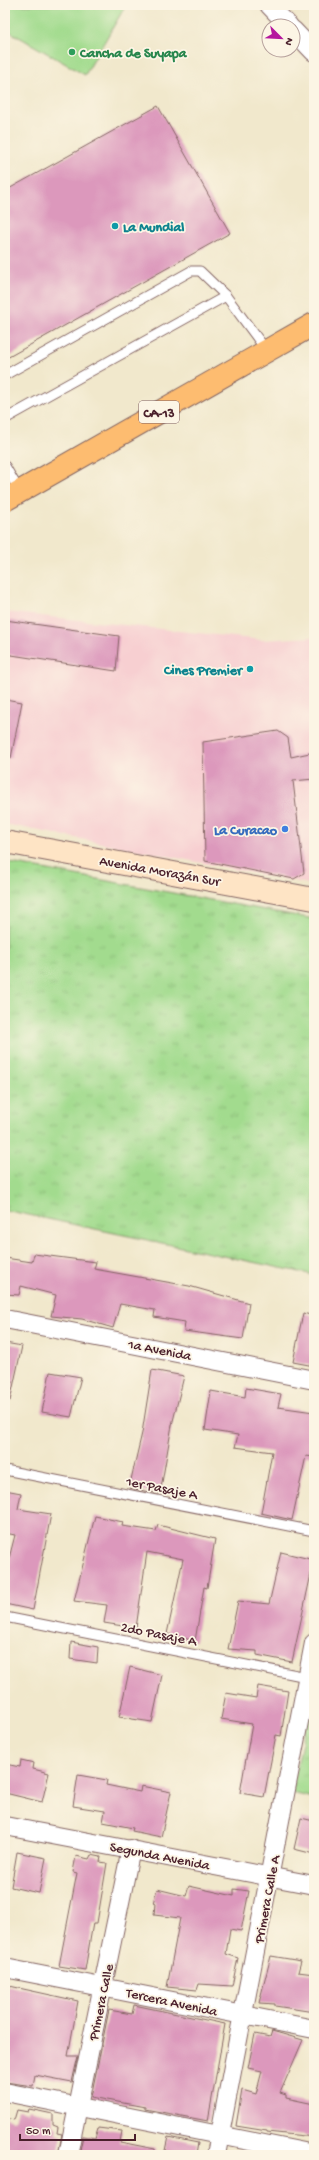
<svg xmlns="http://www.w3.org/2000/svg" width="319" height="2160" font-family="'Gochi Hand',sans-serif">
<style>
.built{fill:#f7cfd1}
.grass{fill:url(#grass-tufts);stroke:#767d5c}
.pitch{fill:#a2db8e;stroke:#767d5c}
.building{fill:#dc98bc}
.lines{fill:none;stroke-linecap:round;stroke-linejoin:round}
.lane-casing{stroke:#846563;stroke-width:11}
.street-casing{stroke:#846563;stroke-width:20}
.secondary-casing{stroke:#846563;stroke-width:24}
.primary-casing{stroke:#846563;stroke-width:24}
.lane{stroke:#fff;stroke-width:9}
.street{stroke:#fff;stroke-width:18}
.secondary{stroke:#fee4c5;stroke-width:22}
.primary{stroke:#fdbc6f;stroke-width:22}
.leisure-dot{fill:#2e9e5b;stroke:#fcf5e5;stroke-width:1.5}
.culture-dot{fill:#0f9aa8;stroke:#fcf5e5;stroke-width:1.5}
.shop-dot{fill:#3f7fe0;stroke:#fcf5e5;stroke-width:1.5}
.labels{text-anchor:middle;stroke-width:3.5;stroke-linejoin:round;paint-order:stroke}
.shield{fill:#fcf5e5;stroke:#7f5f63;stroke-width:1}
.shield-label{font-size:13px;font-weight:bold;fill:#4a1f2b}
.leisure-label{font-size:14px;font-weight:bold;fill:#27864d;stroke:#fcf5e5;text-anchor:start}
.culture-label{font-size:14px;font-weight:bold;fill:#0d838f;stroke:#fcf5e5;text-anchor:start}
.shop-label{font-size:14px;font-weight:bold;fill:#366cbe;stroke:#fcf5e5;text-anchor:end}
.street-label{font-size:14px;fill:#4a1f2b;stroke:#fcf5e5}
</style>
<defs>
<pattern id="grass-tufts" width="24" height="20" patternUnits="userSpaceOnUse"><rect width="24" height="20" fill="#a2db8e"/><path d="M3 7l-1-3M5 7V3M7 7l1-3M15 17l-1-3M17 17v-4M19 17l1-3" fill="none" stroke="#8dbc7b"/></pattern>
</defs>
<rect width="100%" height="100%" fill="#fcf5e5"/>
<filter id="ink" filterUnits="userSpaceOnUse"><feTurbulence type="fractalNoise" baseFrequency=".025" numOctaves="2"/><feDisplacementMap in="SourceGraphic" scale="8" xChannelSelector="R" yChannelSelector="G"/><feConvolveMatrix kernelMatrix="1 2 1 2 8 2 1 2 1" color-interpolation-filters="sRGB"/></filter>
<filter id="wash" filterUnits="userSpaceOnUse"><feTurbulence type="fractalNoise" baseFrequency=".012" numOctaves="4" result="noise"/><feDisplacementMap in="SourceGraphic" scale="16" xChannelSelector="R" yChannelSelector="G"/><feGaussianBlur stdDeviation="0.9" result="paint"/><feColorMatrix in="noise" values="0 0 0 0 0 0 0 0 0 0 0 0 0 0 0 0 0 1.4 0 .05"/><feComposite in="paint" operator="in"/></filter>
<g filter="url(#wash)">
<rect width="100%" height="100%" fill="#f1e8cc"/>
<path class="built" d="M5,612L262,640L314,637V885L5,824Z"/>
<g class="grass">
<path d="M5,862L314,919V1275L5,1210Z"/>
<path d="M314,1689V1798L291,1793Z"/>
</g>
<path class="pitch" d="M5,5H126L85,75L5,29Z"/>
<g id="blocks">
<g class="building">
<path d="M158,106L230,233L5,359V191Z"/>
<path d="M5,620L119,636L116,671L5,654Z"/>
<path d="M5,699L22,702L11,758H5Z"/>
<path d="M278,731L288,738L291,757L314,752V779L293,781L304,873L294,879L205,861L203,742Z"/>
<path d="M34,1254L96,1262L94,1269L189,1286L249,1303L243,1339L184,1331L185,1322L154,1317L155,1310L120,1304L113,1328L82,1319L51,1316L56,1295L21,1286L19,1295L5,1294V1258L32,1262Z"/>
<path d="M303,1313L314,1316V1366L293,1362Z"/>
<path d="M5,1343L22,1346L10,1401L5,1400Z"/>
<path d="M152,1370L184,1376L172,1425L160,1494L129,1488L142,1433Z"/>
<path d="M50,1372L81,1377L71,1417L42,1412Z"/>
<path d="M246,1388L281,1394L278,1407L314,1412V1457L306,1456L292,1520L261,1513L272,1452L235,1447L238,1435L205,1430L211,1391L245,1397Z"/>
<path d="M5,1490L21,1493L18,1509L51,1514L33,1610L5,1604V1574L15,1535L5,1533Z"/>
<path d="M95,1516L123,1522L122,1526L156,1531L158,1525L215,1539L207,1588L204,1587L195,1641L167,1634L183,1559L147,1552L136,1628L104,1623L107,1605L74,1601Z"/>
<path d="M281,1552L314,1560L292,1662L257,1655V1651L228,1649L238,1601L269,1604Z"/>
<path d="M71,1642L98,1647L97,1663L70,1659Z"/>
<path d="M130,1667L162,1675L152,1722L119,1717Z"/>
<path d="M258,1686L288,1691L281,1736L276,1735L264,1797L240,1793L252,1724L221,1719L226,1693L256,1698Z"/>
<path d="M21,1760L34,1763L33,1769L49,1773L42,1802L5,1793V1764L20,1767Z"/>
<path d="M78,1775L107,1780L106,1785L140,1792L141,1786L171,1792L161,1837L132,1831L133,1828L103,1822L105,1811L73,1806Z"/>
<path d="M301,1818L314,1821V1854L294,1849Z"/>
<path d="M17,1852L46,1858L39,1893L11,1887Z"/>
<path d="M91,1855L101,1857L100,1862L107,1863L97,1923H93L85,1970L59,1966L77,1873L73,1872L76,1856L89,1859Z"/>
<path d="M189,1886L234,1896V1889L249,1891L241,1931L230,1929L226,1954L238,1958L232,1986L199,1984L197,1990L167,1987L180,1918L154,1915L155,1903H153L157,1889L186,1896Z"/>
<path d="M271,1956L301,1961L298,1972L314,1974V2012L275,2006V2004L259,2003Z"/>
<path d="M5,1985L78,2001L68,2056H78L72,2082L35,2075L33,2086L5,2082Z"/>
<path d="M134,2005L225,2024L208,2121L145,2109V2107L91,2097L109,2010L132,2014Z"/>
<path d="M272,2031L303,2040L280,2093L286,2095V2098L314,2104V2137L267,2132V2131L236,2126L242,2090L256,2094L262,2071L248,2068L255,2034L270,2037Z"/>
<path d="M29,2109L53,2114V2125L58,2127L57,2133L62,2134L58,2155H5V2118L14,2120L17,2110L28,2112Z"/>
<path d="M98,2128L122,2131L120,2142L155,2149V2155H79L83,2136L95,2138Z"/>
<path d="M168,2137L198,2143L196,2155H164Z"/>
</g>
</g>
</g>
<g filter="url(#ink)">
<use href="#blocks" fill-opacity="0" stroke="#846563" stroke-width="1"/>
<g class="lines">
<defs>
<g id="lane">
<path d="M5,375L191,271H200L226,296"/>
<path d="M5,419L226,296L267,351"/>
<path d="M5,466L20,492"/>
<path d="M5,1470L314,1531"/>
<path d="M5,1617L307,1677"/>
</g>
<g id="street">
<path d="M269,5L289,26"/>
<path d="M293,30L314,52"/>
<path d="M5,1319L314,1380"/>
<path d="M5,1826L314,1885"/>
<path d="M5,1968L314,2029"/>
<path d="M5,2092L314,2154"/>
<path d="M68,2155L131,1849"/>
<path d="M216,2155L314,1643"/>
</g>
<path id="secondary" d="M5,842L314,899"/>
<path id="primary" d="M5,500L314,324"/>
</defs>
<use href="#lane" class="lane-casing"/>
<use href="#street" class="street-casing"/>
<use href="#secondary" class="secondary-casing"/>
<use href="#primary" class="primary-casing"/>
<use href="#lane" class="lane"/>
<use href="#street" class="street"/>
<use href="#secondary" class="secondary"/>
<use href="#primary" class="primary"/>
</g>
</g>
<circle class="leisure-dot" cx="72" cy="52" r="4"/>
<g class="culture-dot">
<circle cx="115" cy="226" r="4"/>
<circle cx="250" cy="669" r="4"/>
</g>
<circle class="shop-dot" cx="285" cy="829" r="4"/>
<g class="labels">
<rect class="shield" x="139" y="401" width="40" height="22" rx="3"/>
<g class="shield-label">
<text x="159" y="417">CA-13</text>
</g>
<g class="leisure-label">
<text x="80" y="57">Cancha de Suyapa</text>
</g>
<g class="culture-label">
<text x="123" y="231">La Mundial</text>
<text x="242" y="674" text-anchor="end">Cines Premier</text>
</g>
<g class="shop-label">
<text x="277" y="834">La Curacao</text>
</g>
<g class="street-label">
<text transform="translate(160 870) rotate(10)" y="5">Avenida Morazán Sur</text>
<text transform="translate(160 1349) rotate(11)" y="5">1a Avenida</text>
<text transform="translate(162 1487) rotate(11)" y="5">1er Pasaje A</text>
<text transform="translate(159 1633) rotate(11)" y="5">2do Pasaje A</text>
<text transform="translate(160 1855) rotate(11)" y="5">Segunda Avenida</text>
<text transform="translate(266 1899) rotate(-79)" y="5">Primera Calle A</text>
<text transform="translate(172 2001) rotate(12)" y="5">Tercera Avenida</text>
<text transform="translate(100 2002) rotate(-78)" y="5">Primera Calle</text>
</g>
</g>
<rect width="319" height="2160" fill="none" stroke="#fcf5e5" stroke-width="20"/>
<g transform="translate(281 38) rotate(114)"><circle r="19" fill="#fcf5e5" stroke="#b59f9b"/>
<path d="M0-3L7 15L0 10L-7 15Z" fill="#b5179e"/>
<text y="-6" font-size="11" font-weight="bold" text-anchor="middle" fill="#4a1f2b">N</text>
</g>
<path d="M20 2134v6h115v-6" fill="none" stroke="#4a1f2b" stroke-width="2"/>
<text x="26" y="2134" font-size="12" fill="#4a1f2b" stroke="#fcf5e5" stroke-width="3" paint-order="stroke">50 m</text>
</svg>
